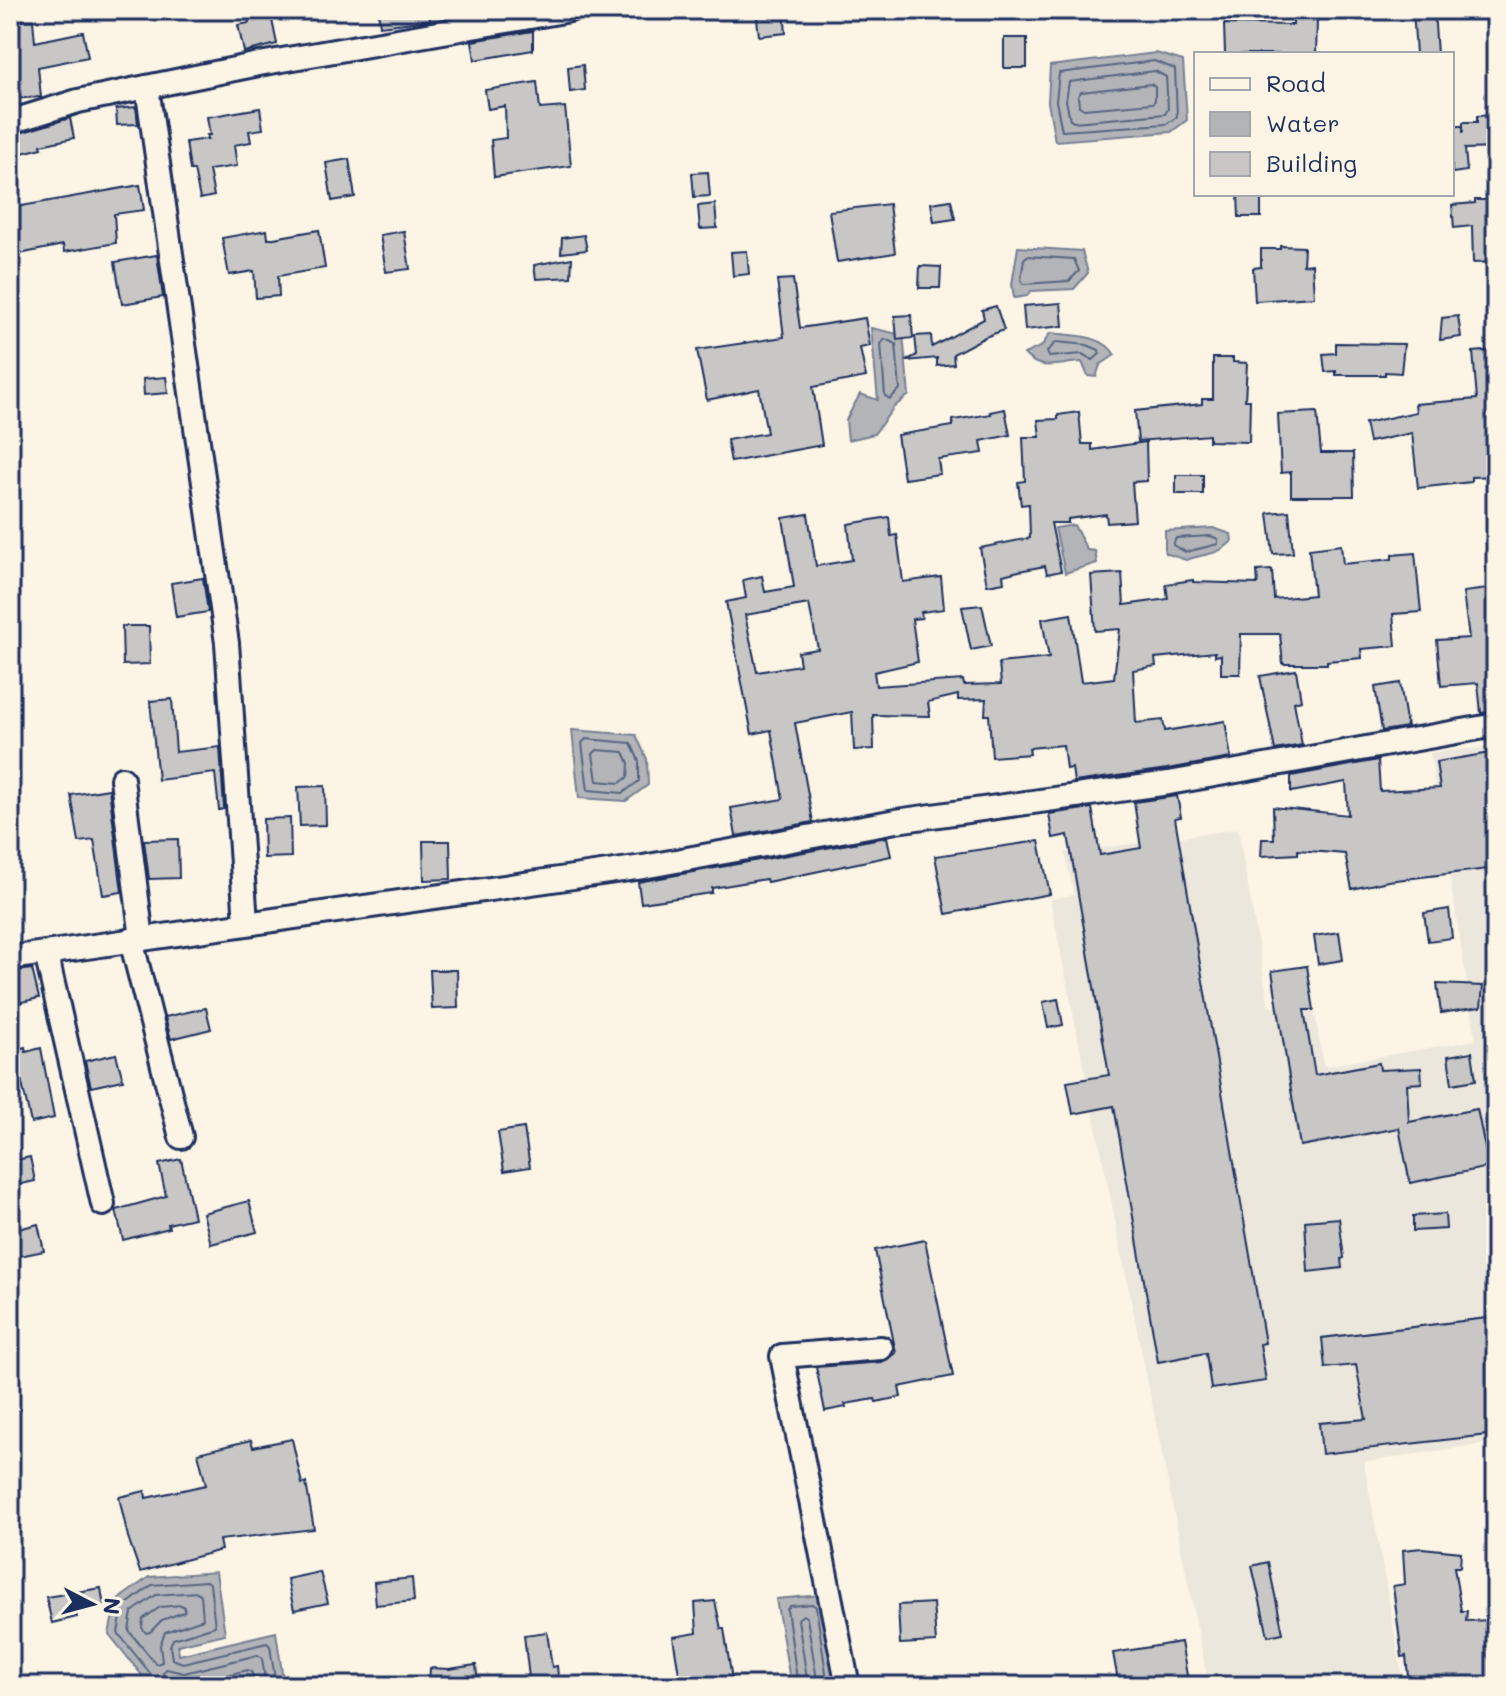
<svg xmlns="http://www.w3.org/2000/svg" width="1506" height="1696" font-family="Mali,sans-serif">
<style>
.built{fill:#ece7dc;fill-rule:evenodd}
.water{fill:#b2b4b8;stroke:#767f94;stroke-width:2}
.lines{fill:none;stroke-linecap:round;stroke-linejoin:round}
.shore{stroke:#576482;stroke-width:2}
.building{fill:#c8c7c6;stroke:#1b2f5e;stroke-width:2;fill-rule:evenodd}
.minor-casing{stroke:#1b2f5e;stroke-width:28}
.minor{stroke:#fcf5e5;stroke-width:22}
</style>
<rect width="100%" height="100%" fill="#fcf5e5"/>
<filter id="ink" filterUnits="userSpaceOnUse"><feTurbulence type="fractalNoise" baseFrequency=".0125" numOctaves="2"/><feDisplacementMap in="SourceGraphic" scale="16" xChannelSelector="R" yChannelSelector="G"/><feConvolveMatrix kernelMatrix="1 2 1 2 8 2 1 2 1" color-interpolation-filters="sRGB"/></filter>
<g filter="url(#ink)">
<path class="built" d="M1496,746V752L1436,762L1454,875L1496,868V1317L1353,1335L1358,1378L1496,1362L1367,1424L1370,1450L1496,1434V1442L1364,1462L1404,1686H1209L1050,899L1074,895L1065,853L1238,829L1269,1007L1313,1004L1324,1066L1476,1040L1430,753ZM1179,842L1265,1343L1158,1362L1072,861ZM1304,1010L1315,1075L1379,1063L1390,1130L1300,1145L1278,1015ZM1347,1420L1350,1451L1322,1454L1319,1423Z"/>
<g class="water">
<path d="M1156,53L1183,61L1187,120L1171,132L1055,141L1048,102L1050,66Z"/>
<path d="M1018,247L1082,251L1088,273L1074,289L1031,291L1027,296L1014,298L1012,284Z"/>
<path d="M871,328L903,335L909,395L894,407L874,434L848,440L846,420L860,394L878,400Z"/>
<path d="M1050,333C1073,336 1103,334 1115,355L1100,365L1096,377L1088,376L1082,362C1060,363 1041,373 1024,354L1042,346Z"/>
<path d="M1074,525L1087,550L1095,551L1097,563L1065,573L1055,528Z"/>
<path d="M1213,528L1231,534L1232,541C1216,557 1207,552 1186,560L1165,553V531Z"/>
<path d="M572,730L636,735L647,759L648,785L626,801L579,798Z"/>
<path d="M216,1572L225,1634L178,1645L179,1655L276,1632L284,1686L149,1684L109,1634L116,1601L149,1577Z"/>
<path d="M822,1595L836,1686H791L776,1599Z"/>
</g>
<g class="lines">
<g class="shore">
<path d="M1154,61L1175,69L1177,117L1166,124L1062,131L1056,101L1059,73Z"/>
<path d="M1155,71L1166,77L1168,109L1165,114L1074,122L1070,120L1066,100L1069,82Z"/>
<path d="M1151,84L1155,87V100L1153,103L1084,109L1079,106L1078,96L1081,92Z"/>
<path d="M1027,256L1074,259L1079,271L1069,281L1024,284L1021,280L1024,259Z"/>
<path d="M885,339L896,344L900,389L890,399L885,396L881,344Z"/>
<path d="M1056,342L1087,345L1099,350L1100,354L1093,360L1082,354L1049,357L1047,352Z"/>
<path d="M1211,536L1218,539V544L1186,552L1173,545L1176,538Z"/>
<path d="M586,739L631,743L639,761V781L623,793L588,790L582,743Z"/>
<path d="M597,750L624,752L629,763L628,777L620,783L597,781L593,754Z"/>
<path d="M197,1592L201,1595L203,1619L165,1632L160,1645L162,1662L156,1664L129,1631L132,1612L156,1595Z"/>
<path d="M181,1605L185,1607L184,1612L162,1620L150,1632L146,1633L142,1628L143,1619L160,1607Z"/>
<path d="M156,1686L154,1678L118,1633L123,1607L152,1585L206,1581L210,1584L215,1626L173,1639L170,1646L172,1659L183,1663L267,1643L270,1646L276,1686"/>
<path d="M166,1686L163,1673L166,1669L184,1673L258,1655L262,1658L266,1686"/>
<path d="M179,1686L248,1670L252,1673L254,1686"/>
<path d="M798,1686L787,1609L790,1606L812,1604L816,1607L828,1686"/>
<path d="M808,1686L798,1619L803,1615L807,1618L818,1686"/>
</g>
</g>
<g class="building">
<path d="M247,10H270L277,44L244,52L238,25L249,23Z"/>
<path d="M378,10H429L430,20L380,26Z"/>
<path d="M756,10H784L786,33L759,36Z"/>
<path d="M1413,10H1434L1437,54H1416Z"/>
<path d="M1293,19L1317,20L1316,54H1225L1224,24L1293,25Z"/>
<path d="M33,20L35,42L83,32L88,57L38,67L41,97L10,99V66H12L10,22Z"/>
<path d="M533,31V50L475,60L472,41Z"/>
<rect x="1004" y="38" width="23" height="30"/>
<path d="M583,65L585,90L570,92L568,67Z"/>
<path d="M537,82L540,109L565,107L571,166L494,177L491,140L506,138L505,106L488,109L485,90Z"/>
<path d="M136,107L138,124L117,125L116,109Z"/>
<path d="M260,108L263,129L249,131L251,142L234,145L237,166L209,170L214,196L200,199L194,170H190L186,142L208,139L207,135H210L207,117Z"/>
<path d="M1496,115V148L1465,149L1467,171L1452,173V126H1463V133V122H1477V116Z"/>
<path d="M70,118L74,138L41,145L42,148L10,156V136Z"/>
<path d="M349,159L355,197L332,201L326,163Z"/>
<path d="M708,172L710,196L694,197L692,173Z"/>
<path d="M140,185L144,210L114,214L116,243L64,252L63,245L10,256V208Z"/>
<path d="M1238,194H1261V217H1239Z"/>
<path d="M951,200L955,219L934,222L931,203Z"/>
<path d="M1475,200H1496V226H1493L1494,262L1473,263L1472,226L1454,228L1452,205L1475,203Z"/>
<path d="M715,204L717,228L700,229L698,206Z"/>
<path d="M889,204L895,253L837,262L829,211Z"/>
<path d="M267,230L268,239L319,230L325,268L278,276L279,296L256,298L254,271L229,275L222,238Z"/>
<path d="M404,231L410,269L386,272L380,235Z"/>
<path d="M584,235L587,250L561,253L562,238Z"/>
<path d="M1280,246L1304,247L1303,265L1312,264L1314,297L1255,301L1253,268L1261,267V249H1280Z"/>
<path d="M747,251L749,274L733,276L731,252Z"/>
<path d="M157,255L163,297L122,304L115,262Z"/>
<path d="M572,258L571,277L536,279L534,265Z"/>
<path d="M920,266L941,267L940,288H919Z"/>
<path d="M793,279L800,328L865,318L870,346L860,348L866,377L813,387L822,445L731,462L727,440L767,433L759,389L707,400L697,350L784,337L777,280Z"/>
<path d="M1061,303L1063,326L1025,330L1023,306Z"/>
<path d="M996,306L1004,330L985,337L953,354L954,364L937,366V358L906,361L917,355L915,336L931,335L932,347L984,319L982,310Z"/>
<path d="M911,315L913,338L897,340L895,316Z"/>
<path d="M1458,316L1461,337L1440,340L1442,318Z"/>
<path d="M1336,343L1404,344L1401,373L1385,372V375H1336V371L1325,372L1323,354L1336,353Z"/>
<path d="M1496,350V476L1471,477V482L1418,488L1412,433L1369,442L1365,423L1416,412L1415,404L1477,399L1473,352Z"/>
<path d="M1213,358H1233V362L1247,363L1245,400H1250L1249,442L1209,441V435L1138,441L1135,411L1202,404V399H1213Z"/>
<path d="M166,377L168,393L144,395L143,379Z"/>
<path d="M1005,409L1010,435L981,441L983,453L938,459L940,474L904,479L897,435L953,426V420L991,414L990,412Z"/>
<path d="M1079,412L1082,444H1092V450L1146,442L1147,481L1132,482L1135,521L1107,523L1106,514L1068,519V523H1051L1061,571L1047,574L1045,566L1019,571L1003,575L1004,582L987,585L980,548L1030,538L1029,504L1021,505L1018,482L1025,481L1023,437H1040L1038,420L1058,419V415Z"/>
<path d="M1317,412L1321,453H1353L1354,496H1291V472L1281,473L1278,414Z"/>
<rect x="1176" y="475" width="27" height="19"/>
<path d="M1289,511L1293,553L1273,554L1268,513Z"/>
<path d="M808,514L816,566L852,560L848,524L889,517L891,536L897,535L903,582L941,577L944,609L921,612L922,618L912,619L918,662L874,672L876,686L963,680L964,685L1001,684L999,663L1049,658L1042,619L1071,614L1081,682L1114,678L1120,629L1095,631L1091,575L1122,573L1124,605L1168,599L1166,584L1193,580V582L1258,584L1257,571L1272,570L1274,599L1314,595L1309,549L1341,545L1343,564L1392,559V555L1415,553L1421,612L1393,614L1396,646L1361,649L1362,658L1327,661V664H1283L1280,634H1241L1240,674H1221V655L1215,656V652L1155,658L1156,666L1133,670L1136,723L1163,720L1165,731L1225,721L1231,758L1167,769L1074,782L1072,768L1066,769L1063,745L1029,748L1030,754L992,757L989,715H985L986,699L958,700V695L928,702L930,716L873,715L874,749L854,750L852,712L795,723L813,822L736,836L731,808L783,799L771,730L752,734L726,602L746,598L743,580L762,576L765,592L794,587L783,518ZM809,604L818,649L798,652L800,665L757,672L745,615Z"/>
<path d="M203,578L208,612L176,617L171,583Z"/>
<path d="M1496,588V711L1481,713L1478,683L1441,686L1437,640L1469,638L1463,592Z"/>
<path d="M982,605L991,646L971,650L962,607Z"/>
<path d="M122,626H149L150,664L123,665Z"/>
<path d="M1296,670L1301,700L1294,702L1302,745L1275,750L1260,676Z"/>
<path d="M1400,683L1407,727L1382,731L1375,687Z"/>
<path d="M172,699L176,752L220,747L224,809L219,810L215,773L158,780L150,701Z"/>
<path d="M1496,752V868L1388,881L1352,889L1345,854L1298,850V854L1261,856L1262,839H1274L1273,807L1348,815L1346,782L1291,792V776L1378,760L1380,791L1440,788L1436,762Z"/>
<path d="M325,786L326,825L300,826L298,787Z"/>
<path d="M109,789L122,892L103,895L94,840L79,842L71,795Z"/>
<path d="M1177,796L1181,817L1175,818L1265,1343L1260,1344L1266,1381L1211,1389L1206,1353L1158,1362L1114,1106L1073,1114L1067,1082L1109,1075L1068,835L1053,838L1049,814L1092,808L1100,855L1141,848L1134,802Z"/>
<path d="M290,818L291,857L264,858L263,819Z"/>
<path d="M887,837L891,856L767,882L766,879L712,888V893L641,903L638,882Z"/>
<path d="M178,839L179,878L149,879L144,840Z"/>
<path d="M423,841H450L451,879L424,880Z"/>
<path d="M1039,841L1050,894L946,914L935,856Z"/>
<path d="M1449,909L1452,938L1428,941L1424,913Z"/>
<path d="M1339,932L1343,960L1318,964L1314,936Z"/>
<path d="M1307,966L1314,1010H1304L1315,1075L1379,1063L1380,1070L1421,1068L1422,1083L1407,1084L1409,1122L1477,1109L1489,1167L1410,1183L1399,1128L1300,1146L1272,971Z"/>
<path d="M32,969L39,998L13,1004L10,972Z"/>
<path d="M430,970H457L458,1008L432,1009Z"/>
<path d="M1437,984L1483,986L1481,1007L1441,1013Z"/>
<path d="M1058,999L1063,1025L1048,1028L1043,1002Z"/>
<path d="M206,1008L211,1029L171,1039L165,1017Z"/>
<path d="M25,1047L26,1052L41,1048L54,1118L31,1123L18,1066L10,1068V1051Z"/>
<path d="M1472,1052L1476,1080L1452,1084L1448,1056Z"/>
<path d="M116,1054L123,1080L91,1087L85,1061Z"/>
<path d="M524,1128L530,1167L504,1171L498,1132Z"/>
<path d="M30,1157L35,1181L17,1185L12,1161Z"/>
<path d="M181,1159L194,1218L168,1224L169,1228L123,1240L116,1210L166,1196L159,1164Z"/>
<path d="M249,1201L257,1232L211,1244L203,1213Z"/>
<path d="M1445,1214L1446,1229L1413,1231V1216Z"/>
<path d="M1339,1218L1344,1258L1341,1259L1342,1268L1308,1272L1305,1221Z"/>
<path d="M38,1224L44,1251L10,1258V1231Z"/>
<path d="M925,1240L953,1376L899,1387L901,1397L876,1402L875,1399L845,1404L846,1407L825,1411L816,1367L882,1362L896,1353L875,1250Z"/>
<path d="M1496,1317V1434L1322,1454L1319,1423L1366,1419L1356,1365L1325,1368L1322,1338Z"/>
<path d="M292,1439L302,1484L306,1483L314,1529L219,1540L221,1550L140,1572L128,1537L119,1497L145,1491L146,1498L206,1485L198,1453L251,1440L253,1447Z"/>
<path d="M1422,1548L1461,1552L1460,1567H1454L1461,1611H1467L1466,1621L1496,1620V1685L1409,1686L1406,1656L1402,1657L1393,1586L1405,1584L1403,1550Z"/>
<path d="M1268,1562L1283,1633L1268,1636L1252,1566Z"/>
<path d="M320,1572L328,1603L294,1610L287,1579Z"/>
<path d="M412,1578L414,1601L376,1605L374,1582Z"/>
<path d="M101,1588L104,1607L76,1612L77,1617L52,1623L46,1597Z"/>
<path d="M715,1601L721,1629H724L733,1686H681L673,1637L697,1633L695,1603Z"/>
<path d="M933,1603L936,1642L900,1644L898,1605Z"/>
<path d="M547,1632L552,1667L557,1666L559,1686H530L524,1635Z"/>
<path d="M1181,1642L1189,1686H1119L1113,1653Z"/>
<path d="M476,1665L478,1684L451,1686L429,1683L430,1668L449,1669Z"/>
</g>
<g class="lines">
<defs>
<g id="minor">
<path d="M147,87L227,643L246,923"/>
<path d="M10,122L78,101L259,64L570,10"/>
<path d="M122,779L142,939"/>
<path d="M131,940L181,1137"/>
<path d="M46,953L103,1204"/>
<path d="M10,958L643,867L896,821L1169,783L1496,725"/>
<path d="M848,1686L782,1356L881,1348"/>
</g>
</defs>
<use href="#minor" class="minor-casing"/>
<use href="#minor" class="minor"/>
</g>
</g>
<rect width="1506" height="1696" fill="none" stroke="#fcf5e5" stroke-width="40"/>
<rect x="20" y="20" width="1466" height="1656" fill="none" stroke="#1b2f5e" stroke-width="3" filter="url(#ink)"/>
<rect x="1194" y="52" width="260" height="144" fill="#fcf5e5" stroke="#a2a6af" stroke-width="2"/>
<rect x="1210" y="78" width="40" height="12" fill="#fcf5e5" stroke="#a2a6af" stroke-width="2"/>
<text x="1266" y="92" font-size="24" fill="#1b2f5e">Road</text>
<rect x="1210" y="112" width="40" height="24" fill="#b2b4b8" stroke="#a2a6af" stroke-width="2"/>
<text x="1266" y="132" font-size="24" fill="#1b2f5e">Water</text>
<rect x="1210" y="152" width="40" height="24" fill="#c8c7c6" stroke="#a2a6af" stroke-width="2"/>
<text x="1266" y="172" font-size="24" fill="#1b2f5e">Building</text>
<g transform="translate(92 1604) rotate(96)" stroke="#fcf5e5" stroke-width="6" paint-order="stroke">
<path d="M0-6L14 30L0 20L-14 30Z" fill="#1b2f5e"/>
<text y="-12" font-size="22" font-weight="bold" text-anchor="middle" fill="#1b2f5e">N</text>
</g>
</svg>
